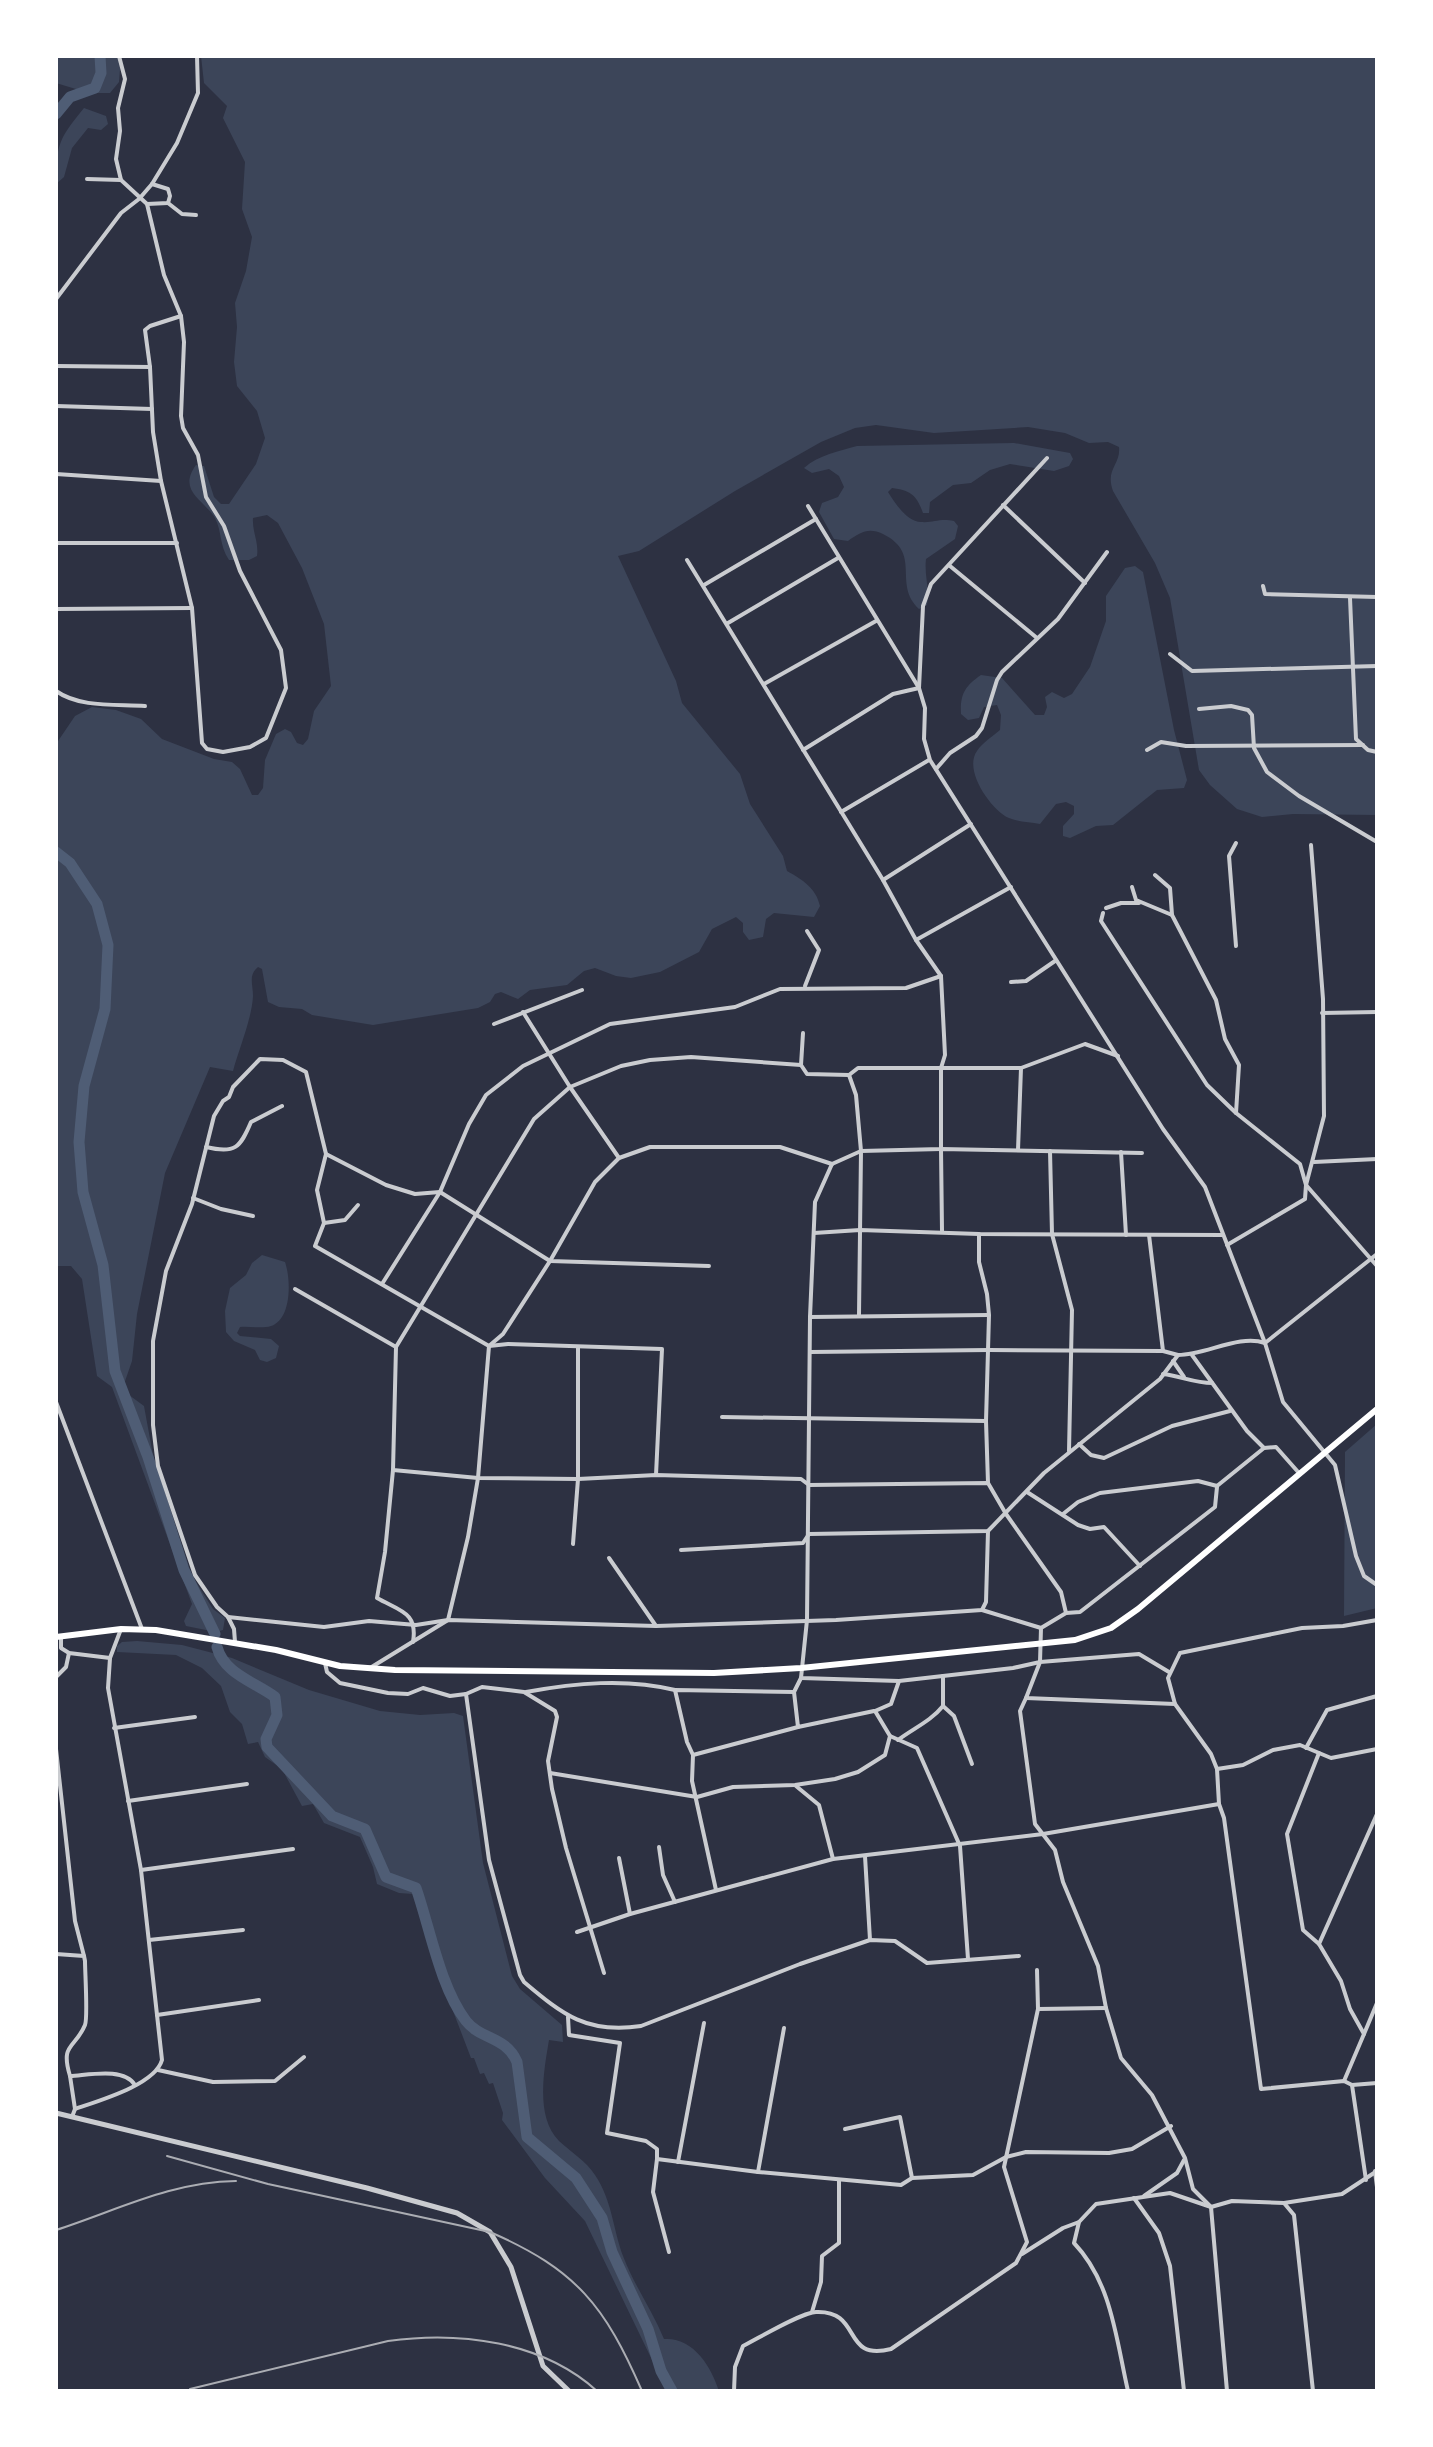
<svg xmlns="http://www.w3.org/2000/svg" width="1433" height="2447" font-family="'Sofia Sans Condensed',sans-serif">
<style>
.green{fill:#3c4559}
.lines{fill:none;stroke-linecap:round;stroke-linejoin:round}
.river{stroke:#4f5d75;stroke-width:11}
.minor{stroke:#caccd0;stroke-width:4}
.tertiary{stroke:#caccd0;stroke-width:5}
.primary{stroke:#fff;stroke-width:6}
.rail{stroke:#abadb3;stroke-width:2}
</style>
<rect width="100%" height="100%" fill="#2d3142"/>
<g class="green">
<path d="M56,56H121L119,82L110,93H89L56,83Z"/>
<path d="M201,56H1377V815L1293,814L1262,817L1237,809L1210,785L1199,770L1170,598L1155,563L1113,491C1105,469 1121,465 1119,447L1108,442L1089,443L1065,433L1028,427L934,433L876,425L855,428L821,442L735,491L639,551L618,556L676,681L682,703L740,774L750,804L783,856L787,871C803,880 816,888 820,906L814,917L774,913L766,919L763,937L749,940L743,932V923L736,917L712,929L699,952L660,972L631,978L616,976L595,968L584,971L567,985L530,990L518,999L501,992L495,994L490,1002L478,1008L373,1025L312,1015L302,1009L279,1007L268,1002L262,969L258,967C248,975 253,984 253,996C252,1018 239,1049 233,1071L210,1067L165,1173L137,1314L132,1361L124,1384L125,1392L144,1406L155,1466L189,1571L213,1609L225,1618L223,1630L216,1632L186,1626L184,1621L192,1604L112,1387L97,1376L82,1279L71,1266H56V744L75,716L92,707L116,710L141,719L162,739L214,759L232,762L240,769L252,795H258L263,788L265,760L276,734L285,729L291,732L297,743L303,745L308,739L314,711L331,686L324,624L302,568L278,523L267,515L253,518C252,532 259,542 257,556L249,560H229C219,545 222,531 215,518C204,500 177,491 196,465L204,466L214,497L221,504H229L256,464L265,438L257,411L237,386L234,362L237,327L235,303L246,271L252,237L242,209L245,162L223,118L227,106L204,83Z"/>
<path d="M84,108L106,116L108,124L101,130L88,128L72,148L64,177L56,184C56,144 59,139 84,108Z"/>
<path d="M1014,443L1070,453L1073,459L1069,466L1054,471L1010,464L990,470L971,483L953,485L930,502L929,513H923C917,496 911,490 892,488L888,492C895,503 907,522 921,522C934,523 939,518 954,521L958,526L955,539L926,559C924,575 930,589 927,605L919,609C892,583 923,554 883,534C869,527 860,532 848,541L834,539L819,512L822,503L838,497L844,487L839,476L829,469L812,473L804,468C818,455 840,451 857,446Z"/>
<path d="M1135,566L1143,572L1174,730L1187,780L1184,788L1157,790L1113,825L1096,826L1070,838L1063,836V826L1074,814V806L1066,802L1056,804L1040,824C1030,822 1018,822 1009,818C991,810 963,770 977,751C982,743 993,736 1000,730L1001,715L997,705L984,707L979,718L968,720L961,714C960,694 965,686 981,675L1002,678L1035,715H1044L1047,707L1045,697L1052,692L1064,698L1072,694L1090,667L1106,621V596L1125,568Z"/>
<path d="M262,1255L285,1262C291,1279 292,1319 271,1326C262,1329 250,1326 240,1327L237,1333L240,1336L271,1339L279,1346L276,1358L267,1362L260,1360L255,1350L234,1341L226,1332L225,1311L230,1288L246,1275L252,1263Z"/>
<path d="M1377,1424V1608L1344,1616L1345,1452Z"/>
<path d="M137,1641L182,1645L232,1658L309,1690L380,1711L420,1715L454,1713L463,1716L483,1863L512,1976L520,1989L562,2025L563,2042L549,2040C544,2070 535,2117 559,2141C571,2152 586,2161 595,2175C612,2200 613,2229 623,2256C634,2285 652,2310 664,2339C693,2337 711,2366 719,2391H667L585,2221L545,2178L502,2120L503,2113L493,2083L489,2084L484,2073L480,2074L474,2058H471L430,1951L413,1894L399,1893L377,1884L373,1867L360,1837L324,1823L313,1804L302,1806L282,1769L265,1757L258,1742L248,1744L242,1724L230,1712L221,1686L202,1668L176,1655L117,1652V1646L122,1642Z"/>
</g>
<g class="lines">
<g class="river">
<path d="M56,114L70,97L95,88L101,73L100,56"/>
<path d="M56,852L70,863L97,904L108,945L105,1009L84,1086L79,1142L83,1192L103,1265L115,1371L148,1457L184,1570L215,1634"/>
<path d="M217,1647C224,1674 255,1682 275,1697L277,1715L266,1739L267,1747L332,1816L365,1829L386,1877L416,1888C430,1928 440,1987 466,2021C481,2040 506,2036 517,2062L527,2137L576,2178L602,2218L612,2252L648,2329L661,2371L672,2391"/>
</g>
<g class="minor">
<path d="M119,56L125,79L118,108L120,131L116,159L121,180"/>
<path d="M168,203L182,214L196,215"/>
<path d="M147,204L168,203L170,196L168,189L152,184"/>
<path d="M56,299L121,213L139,199L152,184L177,143L198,93L197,56"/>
<path d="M56,366L150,367L153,432L161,481L192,608L202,743L207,749L223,752L250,747L266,738L286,688L281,650L240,571L224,526L206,497L198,455L183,428L181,416L184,342L181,316L164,275L147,204L121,180L87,179"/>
<path d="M150,367L145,330L150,326L181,316"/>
<path d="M56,406L152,409"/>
<path d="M1047,458L931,584L923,606L919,688L925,708L924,739L930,760L1163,1129L1205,1187L1265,1343L1283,1402L1335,1465L1356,1556L1364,1576L1377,1585"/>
<path d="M56,474L161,481"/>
<path d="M1003,505L1085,583"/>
<path d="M56,543H177"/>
<path d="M687,560L883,880L916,940L941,976L945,1055L941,1068V1149L861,1151L832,1164"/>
<path d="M950,566L1037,638"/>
<path d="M704,585L816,519"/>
<path d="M1263,586L1265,594L1377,597"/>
<path d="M1350,598L1356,739L1368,750L1377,752"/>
<path d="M56,609L192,608"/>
<path d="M728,623L838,558"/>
<path d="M1170,654L1192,671L1377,666"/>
<path d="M764,684L876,621"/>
<path d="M56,691C80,708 116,704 145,706"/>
<path d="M1199,709L1231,706L1248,710L1252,715L1254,748L1267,772L1299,796L1377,842"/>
<path d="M803,750L893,694L919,688L808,506"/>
<path d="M1147,750L1161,742L1186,746L1363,745"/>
<path d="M936,769L950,753L976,736L982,728L997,680L1002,672L1058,619L1107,552"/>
<path d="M841,812L929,760"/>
<path d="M1155,875L1170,888L1172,915L1216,1000L1225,1039L1239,1065L1236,1113L1300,1164L1306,1185L1377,1266"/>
<path d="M883,880L971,824"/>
<path d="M1132,887L1136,900L1172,915"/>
<path d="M1106,908L1121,903H1139"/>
<path d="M1103,913L1101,921L1207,1085L1236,1113"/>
<path d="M916,940L1011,887"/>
<path d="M1236,946L1229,856L1236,843"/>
<path d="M1011,982L1026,981L1055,961"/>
<path d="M805,986L819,950L807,931"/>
<path d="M523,1012L570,1087L619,1158"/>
<path d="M1322,1013L1377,1012"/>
<path d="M494,1024L582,990"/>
<path d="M803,1033L801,1065L807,1074L849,1075L856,1095L861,1151L859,1315"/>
<path d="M849,1075L858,1068H1021L1085,1044L1118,1056"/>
<path d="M206,1147C235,1154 240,1148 251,1122L282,1106"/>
<path d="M1018,1150L1021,1068"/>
<path d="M1050,1151L1052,1234L1072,1310L1069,1451"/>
<path d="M1121,1152L1126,1235"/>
<path d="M326,1154L386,1185L415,1194L440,1192L550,1261L709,1266"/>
<path d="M1314,1162L1377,1159"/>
<path d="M832,1164L815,1202L810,1317L807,1620L801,1678L899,1681"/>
<path d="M193,1198L221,1209L253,1216"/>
<path d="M324,1223L345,1220L358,1205"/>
<path d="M942,1231L941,1149L1142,1153"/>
<path d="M814,1233L860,1230L979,1234L1223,1235"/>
<path d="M979,1234V1262L987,1294L989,1315L986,1421L988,1483"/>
<path d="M1149,1235L1163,1351"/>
<path d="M1227,1245L1305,1199L1306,1185L1324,1116L1323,999L1311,845"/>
<path d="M382,1284L440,1192L469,1124L486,1095L523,1066L610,1024L735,1007L780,989L906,988L941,976"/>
<path d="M295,1289L396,1347"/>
<path d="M810,1317L988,1315"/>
<path d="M810,1352L989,1350L1163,1351L1178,1355"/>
<path d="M1173,1361L1184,1377"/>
<path d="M1163,1374C1180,1376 1195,1383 1212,1383"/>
<path d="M56,1402L142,1629"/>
<path d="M722,1417L986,1421"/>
<path d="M1079,1444L1091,1455L1104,1458L1172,1426L1230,1411"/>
<path d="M1264,1448L1276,1447L1299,1473"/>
<path d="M393,1470L385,1552L377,1598C400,1611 418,1612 413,1642"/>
<path d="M1027,1492L1078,1525L1090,1529L1104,1527L1140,1566"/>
<path d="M1063,1514L1078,1502L1100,1493L1198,1481L1217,1486L1264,1448L1247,1431L1192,1355"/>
<path d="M573,1544L578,1479V1347"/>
<path d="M681,1550L803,1543L809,1534L988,1531L1044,1473L1160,1379L1178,1355C1206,1355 1239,1334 1265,1343L1377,1254"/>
<path d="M609,1558L656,1626"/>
<path d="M982,1610L1041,1628"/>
<path d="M1066,1613L1080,1612L1215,1507L1217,1487"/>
<path d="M228,1617L324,1627L369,1621L416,1625L448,1620L656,1626L836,1620L982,1610L986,1602L988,1531"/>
<path d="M1377,1620L1343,1626L1302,1628L1180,1653L1168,1678L1175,1704L1211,1754L1217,1769L1243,1765L1273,1750L1300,1745L1331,1758L1377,1749"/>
<path d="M61,1637V1648L69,1653L110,1658"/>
<path d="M235,1642L234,1629L228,1617L217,1607L195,1575L158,1466L153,1425V1341L166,1271L192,1204L214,1116L223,1101L229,1097L233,1087L260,1059L283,1060L306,1072L326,1154L317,1190L324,1223L315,1246L489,1346L508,1344L662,1349L656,1475"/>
<path d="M325,1663L327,1672L340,1683L388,1693L408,1694L423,1688L450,1696L466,1694L482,1687L524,1692L555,1711L557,1717L548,1761L552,1789L566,1848L604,1973"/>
<path d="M370,1668L448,1620L468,1537L478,1478L489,1346L503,1334L550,1261L595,1182L619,1158L650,1147H780L832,1164"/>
<path d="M1169,1672L1139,1654L1040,1662L1026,1698L1175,1704"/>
<path d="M56,1677L66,1667L69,1653"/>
<path d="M801,1678L794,1692L798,1727L874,1711"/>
<path d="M526,1692C575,1683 626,1678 675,1690"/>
<path d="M466,1694L489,1860L520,1975L524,1982C563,2015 587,2034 641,2026L800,1964L870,1940L895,1941L927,1963L1019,1956"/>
<path d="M1026,1698L1020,1711L1035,1824L1055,1850L1063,1882L1098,1966L1106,2008L1121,2058L1152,2095L1185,2158L1193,2189L1211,2207L1227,2391"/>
<path d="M943,1706L954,1716L972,1764"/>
<path d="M114,1728L195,1717"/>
<path d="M890,1736L917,1748L960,1846L968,1959"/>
<path d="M898,1740C914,1728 931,1721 943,1706V1676"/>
<path d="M1306,1748L1327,1710L1377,1696"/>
<path d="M56,1749L75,1921L84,1956"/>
<path d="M693,1755L687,1742L675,1690L794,1692"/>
<path d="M1217,1769L1219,1804L1224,1818L1261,2089L1344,2081L1352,2085L1377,2083"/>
<path d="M550,1773L697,1797L733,1787L795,1785L835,1779L858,1772L885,1755L890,1736L875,1711L891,1704L899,1681L1013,1668L1040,1662L1041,1628L1066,1613L1061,1592L1006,1514L988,1483L809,1485L801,1479L656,1475L578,1479L478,1478L393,1470L396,1347L534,1119L570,1087L621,1066L650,1060L691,1057L801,1065"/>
<path d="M796,1786L819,1805L833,1859"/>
<path d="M128,1801L247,1784"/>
<path d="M659,1847L663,1875L675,1902"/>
<path d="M865,1856L870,1940"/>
<path d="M619,1858L630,1914"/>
<path d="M141,1870L293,1849"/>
<path d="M716,1890L692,1781L693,1755L798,1727"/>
<path d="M577,1932L630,1914L833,1859L1043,1834L1219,1804"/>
<path d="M149,1940L243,1930"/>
<path d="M1319,1944L1303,1930L1287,1834L1319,1753"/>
<path d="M56,1954L84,1956L85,1961C85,1972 88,2018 85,2025C75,2049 60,2043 70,2076C89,2075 124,2067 135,2085"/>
<path d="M1038,2009L1106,2008"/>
<path d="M157,2015L259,2000"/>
<path d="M568,2017L569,2035L620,2043L607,2133L646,2141L657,2149V2159L758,2172L901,2185L912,2178L973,2175L1006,2157L1026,2152L1109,2153L1132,2149L1171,2126"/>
<path d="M1364,2034L1377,2003"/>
<path d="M158,2070L213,2082L275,2081L304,2057"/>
<path d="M70,2076L75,2109"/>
<path d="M1344,2081L1364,2034L1350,2009L1341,1981L1319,1944L1377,1814"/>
<path d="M1352,2085L1366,2180"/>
<path d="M72,2117L75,2109C98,2101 155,2085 162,2060L141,1870L108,1688L110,1658L121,1629"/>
<path d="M845,2129L900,2117L912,2178"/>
<path d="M657,2159L653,2192L669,2252"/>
<path d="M678,2162L704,2023"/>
<path d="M1375,2171L1377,2187"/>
<path d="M758,2172L784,2028"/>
<path d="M1144,2196L1177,2173L1184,2160"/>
<path d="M1134,2198L1159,2233L1170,2266L1184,2391"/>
<path d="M1284,2203L1294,2215L1313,2391"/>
<path d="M1022,2254L1063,2228L1079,2222"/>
<path d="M812,2312L821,2282L822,2256L839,2243V2181"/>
<path d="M734,2391L735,2367L743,2346C759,2338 800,2313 816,2312C863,2310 841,2362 891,2349L1016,2263L1027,2242L1004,2167L1038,2009L1037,1970"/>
<path d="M1128,2391C1116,2339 1112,2283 1074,2243L1079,2222L1096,2204L1170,2193L1211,2207L1232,2201L1284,2203L1342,2194L1377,2171"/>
</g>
<path class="tertiary" d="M56,2113L367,2188L457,2213L490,2232L511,2267L543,2366L569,2391"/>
<path class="primary" d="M56,1637L121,1629L156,1630L276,1650L340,1666L395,1670L714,1673L801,1668L1075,1640L1111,1628L1138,1609L1377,1409"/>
<g class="rail">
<path d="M167,2156L268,2184L490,2232C577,2270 605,2306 642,2391"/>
<path d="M56,2230C118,2210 170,2182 236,2181"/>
<path d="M190,2389L388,2341C459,2331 542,2341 597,2391"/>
</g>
</g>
<rect width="1433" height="2447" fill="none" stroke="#ffffff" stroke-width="116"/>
</svg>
